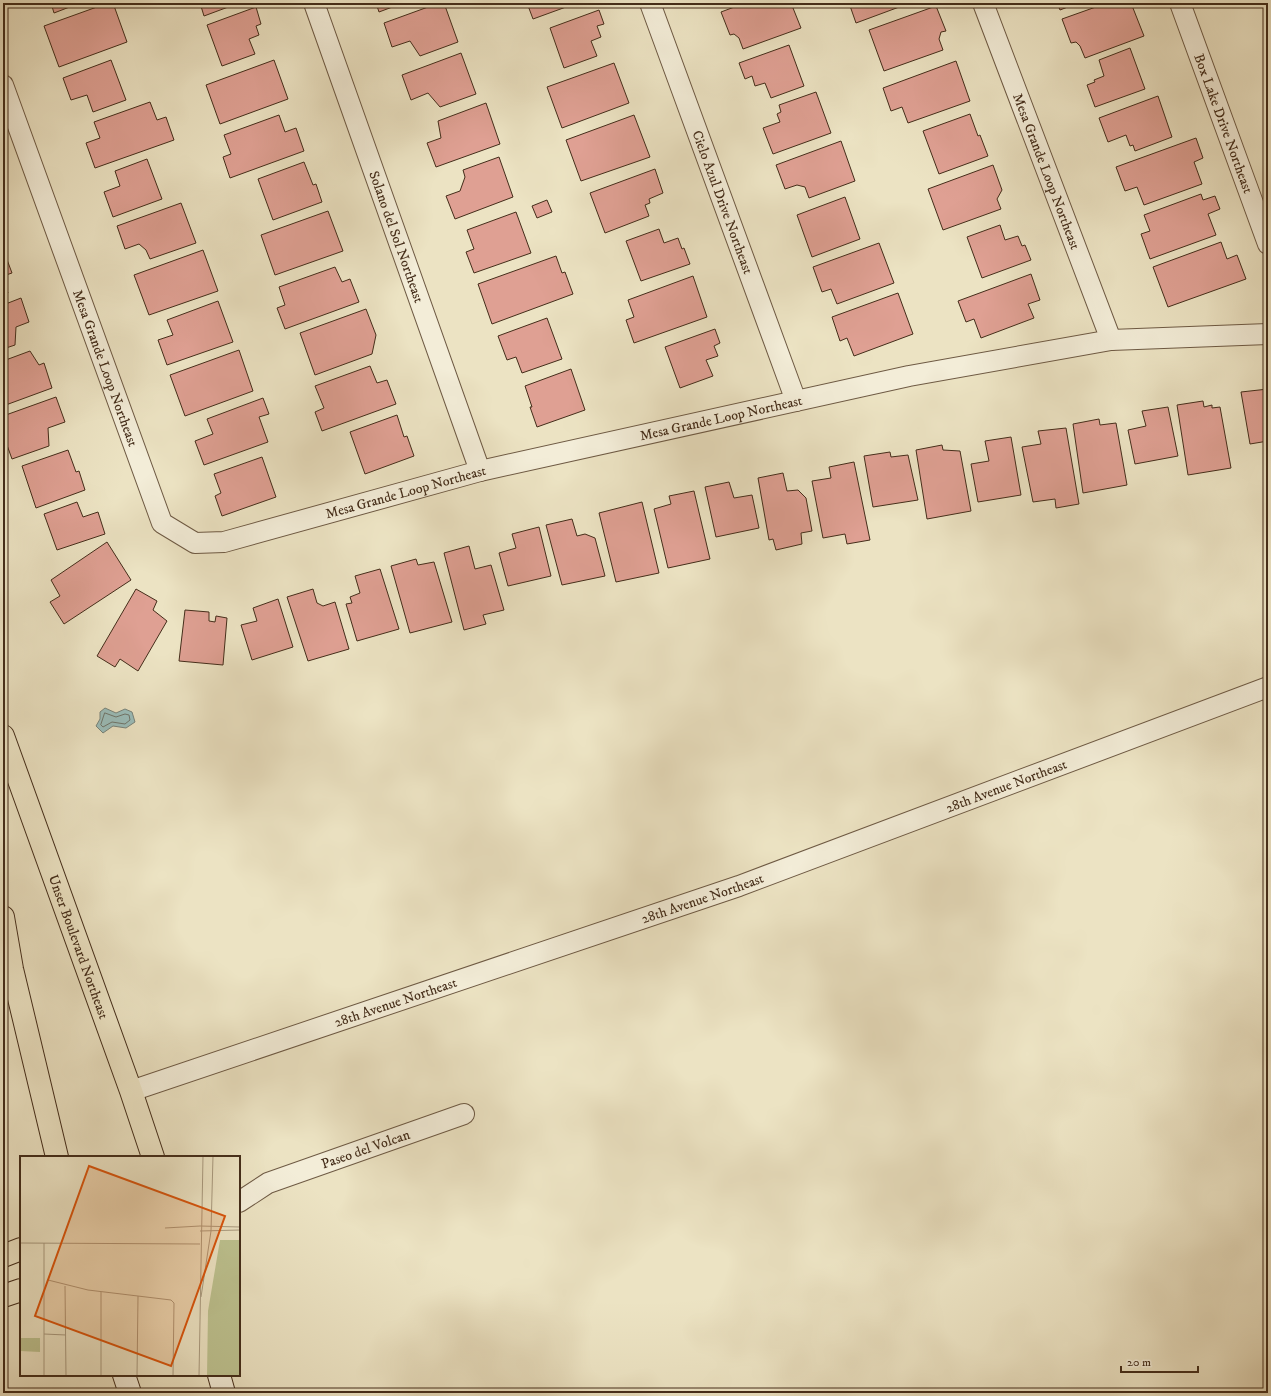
<svg xmlns="http://www.w3.org/2000/svg" width="1271" height="1396" font-family="'IM FELL DW Pica',serif">
<style>
.water{fill:#9abdba;stroke:#78837a}
.lines{fill:none;stroke-linecap:round;stroke-linejoin:round}
.shore{stroke:#6f756a;stroke-width:1}
.building{fill:#dfa093;stroke:#442d1a}
.street-casing{stroke:#6e5a44;stroke-width:22}
.secondary-casing{stroke:#442d1a;stroke-width:24}
.primary-casing{stroke:#442d1a;stroke-width:24}
.street{stroke:#f3edd8;stroke-width:20}
.secondary{stroke:#f3edd8;stroke-width:22}
.primary{stroke:#ece3c3;stroke-width:22}
.labels{text-anchor:middle;stroke-width:3.5;stroke-linejoin:round;paint-order:stroke}
.street-label{font-size:14px;fill:#442d1a;stroke:#f3edd8}
.inset-road{fill:none;stroke:#a99a7f;stroke-width:1}
.view{fill:#d8550d;fill-opacity:0.15;stroke:#d8550d;stroke-width:2}
.inset-edge{fill:none;stroke:#442d1a;stroke-width:2}
</style>
<rect width="100%" height="100%" fill="#ece3c3"/>
<filter id="stains"><feTurbulence type="fractalNoise" baseFrequency=".005" numOctaves="4"/><feColorMatrix values="0 0 0 0 .2 0 0 0 0 .09 0 0 0 0 .02 0 0 0 .5 -.17"/></filter>
<radialGradient id="worn" r=".72"><stop offset=".6" stop-color="#630" stop-opacity="0"/><stop offset="1" stop-color="#630" stop-opacity=".3"/></radialGradient>
<path class="water" d="M105,708L116,713L125,709L132,712L135,722L126,728L113,726L103,733L96,726L100,719V712Z"/>
<g class="lines">
<path class="shore" d="M105,713L116,717L125,714L129,715L130,720L125,724L112,722L103,727L101,725Z"/>
</g>
<g class="building">
<path d="M51,3H80L54,13Z"/>
<path d="M108,3H113L127,42L59,67L44,26Z"/>
<path d="M200,3H239L204,16Z"/>
<path d="M376,3H403L379,12Z"/>
<path d="M439,3H444L458,42L420,56L410,41L392,47L384,23Z"/>
<path d="M527,3H577L533,19Z"/>
<path d="M745,3H791L801,28L743,49L739,38L734,34L730,35L721,12Z"/>
<path d="M849,3H910L856,23Z"/>
<path d="M1057,3H1078L1060,10Z"/>
<path d="M1107,3H1131L1144,36L1085,58L1080,46L1076,42L1071,43L1062,19Z"/>
<path d="M936,6L946,31L941,32L939,39L943,50L884,71L869,30Z"/>
<path d="M256,7L261,24L256,26L259,35L249,39L255,54L222,66L207,25Z"/>
<path d="M599,10L604,24L597,26L601,37L591,41L597,56L564,68L550,28Z"/>
<path d="M789,45L804,86L771,98L765,83L755,86L752,76L745,79L739,63Z"/>
<path d="M1130,48L1145,89L1095,107L1087,85L1095,82L1094,80L1104,76L1099,60Z"/>
<path d="M461,53L476,94L440,107L428,93L411,100L402,75Z"/>
<path d="M111,60L126,100L93,112L87,95L71,100L63,78Z"/>
<path d="M274,60L288,99L220,124L206,85Z"/>
<path d="M956,61L970,101L908,123L902,107L891,111L883,88Z"/>
<path d="M614,63L629,103L562,128L547,87Z"/>
<path d="M816,92L831,133L773,154L763,128L780,122L777,114L781,112L779,105Z"/>
<path d="M1158,96L1172,137L1135,151L1133,145L1130,146L1126,135L1108,142L1099,118Z"/>
<path d="M150,102L157,120L166,117L174,140L95,168L86,143L100,138L94,122Z"/>
<path d="M486,103L500,144L436,167L427,143L441,138L438,121Z"/>
<path d="M970,114L978,136L980,135L988,156L939,174L923,131Z"/>
<path d="M279,115L285,132L296,128L304,151L230,178L223,157L231,154L224,135Z"/>
<path d="M634,115L650,157L581,181L566,140Z"/>
<path d="M1196,138L1203,158L1194,162L1202,184L1144,205L1137,187L1125,191L1116,167Z"/>
<path d="M841,141L855,181L809,198L805,187L797,185L785,189L776,165Z"/>
<path d="M499,157L513,197L455,219L446,196L460,191L465,177L463,170Z"/>
<path d="M147,159L162,199L113,217L104,192L120,186L115,171Z"/>
<path d="M304,162L313,185L316,184L322,202L273,220L258,179Z"/>
<path d="M993,165L1002,190L997,199L1001,209L943,230L928,189Z"/>
<path d="M655,169L663,193L649,199L650,203L645,205L649,216L605,233L590,193Z"/>
<path d="M1201,194L1203,200L1215,196L1220,209L1208,214L1216,235L1150,259L1141,234L1150,231L1144,215Z"/>
<path d="M845,197L860,239L812,257L797,215Z"/>
<path d="M547,200L552,212L537,218L532,206Z"/>
<path d="M181,203L196,243L150,259L146,250L139,244L125,249L117,226Z"/>
<path d="M328,211L343,251L275,275L261,235Z"/>
<path d="M516,212L531,253L474,273L466,252L474,249L467,230Z"/>
<path d="M1000,225L1005,240L1018,236L1022,246L1025,245L1031,260L982,278L967,237Z"/>
<path d="M659,229L664,243L678,238L682,249L684,248L690,264L641,281L626,241Z"/>
<path d="M1221,242L1227,259L1237,255L1246,279L1168,307L1153,267Z"/>
<path d="M879,243L894,283L837,304L831,289L822,292L813,267Z"/>
<path d="M3,249L12,273L3,276Z"/>
<path d="M203,250L218,291L149,315L134,275Z"/>
<path d="M556,256L562,273L565,272L573,294L492,324L478,284Z"/>
<path d="M335,267L342,282L350,279L359,302L285,329L277,308L285,305L279,287Z"/>
<path d="M1031,274L1040,300L1028,304L1034,318L981,338L974,319L966,322L958,301Z"/>
<path d="M693,276L707,317L634,343L626,320L634,317L628,300Z"/>
<path d="M3,279L8,293L3,295Z"/>
<path d="M898,293L913,334L854,356L847,338L840,341L832,317Z"/>
<path d="M21,298L29,322L16,327L15,345L3,349V305Z"/>
<path d="M218,301L233,342L167,365L158,340L173,335L167,320Z"/>
<path d="M366,309L376,335L372,354L315,375L300,333Z"/>
<path d="M547,318L562,359L522,373L516,357L507,360L498,336Z"/>
<path d="M715,329L720,343L714,346L718,356L706,360L713,376L680,388L665,347Z"/>
<path d="M239,350L253,391L185,416L170,375Z"/>
<path d="M30,351L39,365L44,363L52,388L3,406V361Z"/>
<path d="M370,366L377,383L387,380L396,404L322,431L315,412L324,408L315,386Z"/>
<path d="M571,369L585,410L537,427L530,407H532L525,386Z"/>
<path d="M1268,389V441L1250,444L1241,392Z"/>
<path d="M56,397L65,422L48,428L49,446L12,459L3,434V416Z"/>
<path d="M263,398L269,414L259,417L268,442L204,465L195,441L213,434L207,419Z"/>
<path d="M1203,401L1204,407L1212,405V408L1220,407L1231,468L1188,475L1177,405Z"/>
<path d="M1168,407L1178,456L1135,464L1128,430L1146,426L1142,411Z"/>
<path d="M397,415L404,437L407,436L414,456L365,474L350,432Z"/>
<path d="M1099,419L1100,425L1116,423L1127,485L1083,493L1073,424Z"/>
<path d="M1066,428L1079,504L1056,508L1055,499L1033,502L1022,447L1041,444L1038,431Z"/>
<path d="M1011,437L1021,495L978,502L971,464L989,461L985,441Z"/>
<path d="M942,445L943,450L960,451L971,511L927,519L916,450Z"/>
<path d="M68,450L76,472L79,471L85,490L36,508L22,466Z"/>
<path d="M890,452L891,457L908,455L918,500L873,507L864,456Z"/>
<path d="M262,457L276,497L222,516L215,496L221,493L214,474Z"/>
<path d="M854,462L870,540L847,544L845,534L823,538L812,481L831,478L829,467Z"/>
<path d="M783,473L787,491L798,490L806,498L812,531L801,533L802,544L776,550L773,539L769,540L758,478Z"/>
<path d="M729,482L734,498L752,495L759,528L716,537L705,487Z"/>
<path d="M694,491L710,559L668,568L654,509L671,504L669,496Z"/>
<path d="M77,502L83,517L98,512L105,534L57,550L44,514Z"/>
<path d="M642,502L659,573L616,582L599,513Z"/>
<path d="M572,519L577,536L585,534L595,538L605,576L562,585L546,525Z"/>
<path d="M539,527L551,576L508,586L499,553L516,548L512,534Z"/>
<path d="M107,542L131,580L64,624L50,602L60,596L51,580Z"/>
<path d="M469,546L475,569L491,565L504,610L483,615L486,624L464,630L444,553Z"/>
<path d="M416,559L418,565L434,562L452,622L410,633L391,566Z"/>
<path d="M380,569L399,629L357,641L346,604L352,603L350,597L360,593L355,576Z"/>
<path d="M136,589L157,601L153,610L167,621L138,671L120,659L115,667L97,656Z"/>
<path d="M313,589L317,603L323,606L335,602L349,649L308,661L287,597Z"/>
<path d="M278,599L293,647L252,660L241,625L257,621L253,608Z"/>
<path d="M185,610L209,612V621L215,622L216,616L227,618L223,665L179,661Z"/>
</g>
<g class="lines">
<defs>
<g id="street">
<path id="s1" d="M314,3L480,471"/>
<path id="s2" d="M650,3L796,401"/>
<path id="s3" d="M983,3L1111,340"/>
<path id="s4" d="M1180,3L1268,244"/>
<path id="s5" d="M3,85L162,523L195,543L224,542L480,471L909,376L1111,340L1268,334"/>
<path id="s6" d="M131,1091L739,886L1268,687"/>
<path id="s7" d="M239,1202L268,1183L464,1114"/>
</g>
<g id="secondary">
<path d="M124,1375L130,1393"/>
<path d="M219,1375L224,1393"/>
</g>
<g id="primary">
<path id="s8" d="M3,736L131,1091L153,1157"/>
<path d="M3,917L12,969L57,1157"/>
<path d="M3,1256L21,1249"/>
<path d="M3,1296L21,1290"/>
</g>
</defs>
<use href="#street" class="street-casing"/>
<use href="#secondary" class="secondary-casing"/>
<use href="#primary" class="primary-casing"/>
<use href="#street" class="street"/>
<use href="#secondary" class="secondary"/>
<use href="#primary" class="primary"/>
</g>
<g class="labels">
<g class="street-label">
<text dy="5" stroke="none"><textPath href="#s4" startOffset="128">Box Lake Drive Northeast</textPath></text>
<text dy="5" stroke="none"><textPath href="#s3" startOffset="180">Mesa Grande Loop Northeast</textPath></text>
<text dy="5" stroke="none"><textPath href="#s2" startOffset="212">Cielo Azul Drive Northeast</textPath></text>
<text dy="5" stroke="none"><textPath href="#s1" startOffset="248">Solano del Sol Northeast</textPath></text>
<text dy="5" stroke="none"><textPath href="#s5" startOffset="301">Mesa Grande Loop Northeast</textPath></text>
<text dy="5" stroke="none"><textPath href="#s5" startOffset="1046">Mesa Grande Loop Northeast</textPath></text>
<text dy="5" stroke="none"><textPath href="#s5" startOffset="722">Mesa Grande Loop Northeast</textPath></text>
<text dy="5" stroke="none"><textPath href="#s6" startOffset="927">28th Avenue Northeast</textPath></text>
<text dy="5" stroke="none"><textPath href="#s6" startOffset="603">28th Avenue Northeast</textPath></text>
<text dy="5" stroke="none"><textPath href="#s8" startOffset="224">Unser Boulevard Northeast</textPath></text>
<text dy="5" stroke="none"><textPath href="#s6" startOffset="279">28th Avenue Northeast</textPath></text>
<text dy="5" stroke="none"><textPath href="#s7" startOffset="138">Paseo del Volcan</textPath></text>
</g>
</g>
<g transform="translate(20 1156)">
<rect width="220" height="220" fill="#ece3c3"/>
<path d="M200,84H220V220H187L188,155ZM0,182H20V196L0,195Z" fill="#bdc290"/>
<path class="inset-road" d="M180,70L220,71M145,72L180,70M180,75L220,74M0,87L180,88M24,87V220M28,124L68,134L151,144L154,147L153,220M45,130L46,220M81,136V220M181,141L191,75L193,0M24,178L46,179M117,220L118,140M179,220L183,0"/>
<path class="view" d="M69,10L205,60L151,210L15,160Z"/>
<rect width="220" height="220" class="inset-edge"/>
</g>
<rect width="1271" height="1396" fill="none" stroke="#ece3c3" stroke-width="16"/>
<rect x="4" y="4" width="1263" height="1388" fill="none" stroke="#442d1a" stroke-width="2"/>
<rect x="8" y="8" width="1255" height="1380" fill="none" stroke="#442d1a"/>
<path d="M1121 1366v6h77v-6" fill="none" stroke="#442d1a" stroke-width="2"/>
<text x="1127" y="1366" font-size="12" fill="#442d1a" stroke="#f3edd8" stroke-width="3" paint-order="stroke">20 m</text>
<rect width="100%" height="100%" filter="url(#stains)"/>
<rect width="100%" height="100%" fill="url(#worn)"/>
</svg>
